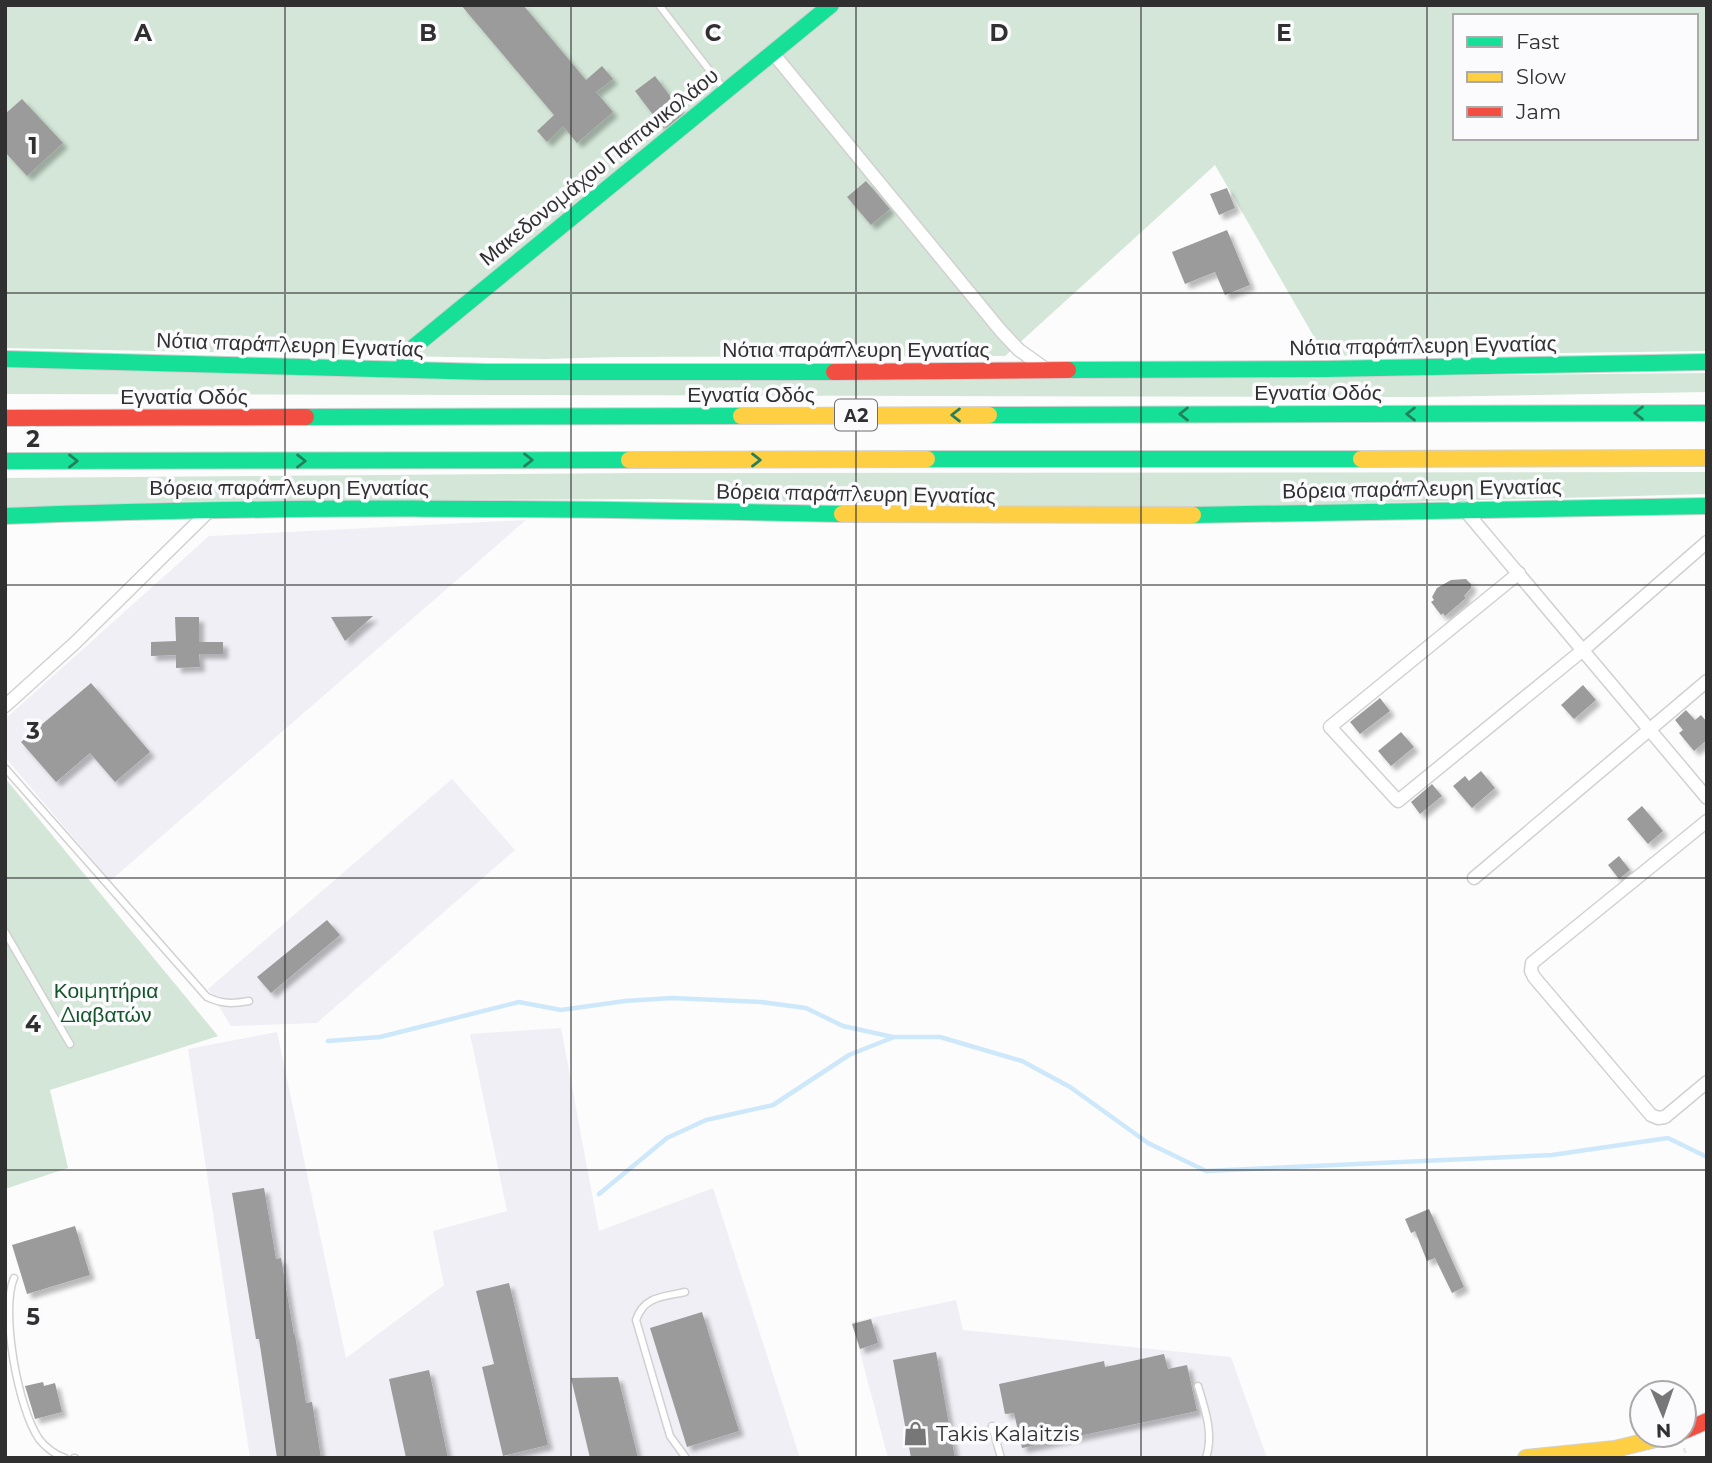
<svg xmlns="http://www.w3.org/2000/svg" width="1712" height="1463" font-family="Montserrat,sans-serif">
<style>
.built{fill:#f0eff5}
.green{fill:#d3e6d7;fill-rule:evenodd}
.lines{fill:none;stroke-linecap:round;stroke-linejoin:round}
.stream{stroke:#cee8fb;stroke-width:4.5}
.building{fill:#9b9b9b;filter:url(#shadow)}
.lane-casing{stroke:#d1d1d1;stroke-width:9}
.street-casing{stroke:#d1d1d1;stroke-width:15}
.fast-casing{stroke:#d1d1d1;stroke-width:18}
.slow-casing{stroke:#d1d1d1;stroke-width:18}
.jam-casing{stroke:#d1d1d1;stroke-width:18}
.path{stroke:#e7e7e7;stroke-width:2.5;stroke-dasharray:5 3.5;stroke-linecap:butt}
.lane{stroke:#fff;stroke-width:6}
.street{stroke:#fff;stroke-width:12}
.fast{stroke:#16e098;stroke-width:16}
.slow{stroke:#ffcf43;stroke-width:16}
.jam{stroke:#f24e42;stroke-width:16}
.oneway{stroke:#247f5f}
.grid{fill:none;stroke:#303031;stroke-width:2;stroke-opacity:0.55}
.labels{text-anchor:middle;stroke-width:7;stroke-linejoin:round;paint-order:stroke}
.shield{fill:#fbfbfd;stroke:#6d6d6e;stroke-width:2}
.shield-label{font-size:19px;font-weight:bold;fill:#303031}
.street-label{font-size:21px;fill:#303031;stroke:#fbfbfd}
.park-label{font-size:21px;fill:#125428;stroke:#fbfbfd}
.poi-label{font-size:21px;fill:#303031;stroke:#fbfbfd;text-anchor:start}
.grid-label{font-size:23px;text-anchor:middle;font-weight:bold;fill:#303031;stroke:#fbfbfd;stroke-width:7;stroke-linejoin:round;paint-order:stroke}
</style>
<defs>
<filter id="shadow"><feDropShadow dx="5" dy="5" stdDeviation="2" flood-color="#0004"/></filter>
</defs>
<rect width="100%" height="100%" fill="#fcfcfc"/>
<g class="built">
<path d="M526,520L110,881L5,757V719L209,536Z"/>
<path d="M452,779L515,850L317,1023L231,1026L208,989Z"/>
<path d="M561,1028L599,1231L713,1188L800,1458H250L188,1049L277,1032L346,1358L444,1285L433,1231L507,1211L470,1034Z"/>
<path d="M956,1300L963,1330L1231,1357L1267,1458H888L852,1322Z"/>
</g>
<g class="green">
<path d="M5,5H1707V351L1325,356L1215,165L1005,356L617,357L545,359L5,348ZM1455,16H1696V138H1455Z"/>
<path d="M5,368L947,380L1707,373V392L1420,397L5,394Z"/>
<path d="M1707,472V494L1145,509L659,499L195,501L5,508V478L642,473Z"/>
<path d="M5,778L218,1036L50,1090L68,1168L5,1189Z"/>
</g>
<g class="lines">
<g class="stream">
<path d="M328,1041L380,1037L519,1002L561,1010L625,1001L672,998L761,1002L806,1008L843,1026L893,1037"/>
<path d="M599,1194L667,1138L706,1120L773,1105L849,1055L894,1037H940L1022,1061L1070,1087L1148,1143L1206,1171L1552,1155L1668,1138L1707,1157"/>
</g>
</g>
<g class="building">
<path d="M461,5H523L586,80L602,66L613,79L596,92L613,112L577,143L563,126L547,142L537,131L554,115Z"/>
<path d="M655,76L682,112L663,128L635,91Z"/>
<path d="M22,99L63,143L27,176L5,152V114Z"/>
<path d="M866,181L890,209L871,225L847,197Z"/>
<path d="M1227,188L1235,208L1219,215L1210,194Z"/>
<path d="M1227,230L1250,285L1225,295L1215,272L1185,284L1172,252Z"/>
<path d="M1466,579L1471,584V588L1464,596L1466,598L1445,616L1443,613L1441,615L1431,602L1434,600L1432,597L1437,588L1451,580Z"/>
<path d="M373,616L345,641L331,617Z"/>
<path d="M175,617H199V642H223V654H199L200,667L176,668V655L151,656V642L176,641Z"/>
<path d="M91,683L150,752L115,782L90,753L56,782L21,742Z"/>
<path d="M1583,685L1596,700L1574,719L1561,705Z"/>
<path d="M1380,698L1390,711L1360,734L1350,722Z"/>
<path d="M1686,710L1695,720L1701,715L1707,722V740L1694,751L1679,733L1683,730L1675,720Z"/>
<path d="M1401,732L1414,747L1391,766L1378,751Z"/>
<path d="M1481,771L1495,788L1472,808L1453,786L1465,776L1469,781Z"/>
<path d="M1432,784L1442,796L1420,814L1411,802Z"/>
<path d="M1642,806L1663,831L1648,844L1627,819Z"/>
<path d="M1619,856L1630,870L1619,879L1608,865Z"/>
<path d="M327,920L340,935L271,993L257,977Z"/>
<path d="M264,1188L276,1259L281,1258L294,1335H295L306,1403L312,1402L321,1458H277L259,1339H256L232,1193Z"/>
<path d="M1429,1209L1464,1287L1452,1293L1435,1258L1427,1261L1415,1231L1411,1233L1405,1219Z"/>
<path d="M75,1226L90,1275L27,1294L12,1245Z"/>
<path d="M509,1283L548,1445L503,1456L482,1367L494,1364L476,1291Z"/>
<path d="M702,1312L739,1431L687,1447L650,1328Z"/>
<path d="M871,1319L878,1343L860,1349L852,1324Z"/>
<path d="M936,1352L955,1458H911L893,1360Z"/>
<path d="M1164,1354L1168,1369L1187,1365L1197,1411L1022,1448L1014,1413L1005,1414L999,1384L1104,1361L1105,1367Z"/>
<path d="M429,1370L448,1458H406L389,1379Z"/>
<path d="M618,1377L638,1458H590L571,1378Z"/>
<path d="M43,1382L44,1386L55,1383L62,1412L35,1419L25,1386Z"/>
</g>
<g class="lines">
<defs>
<g id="lane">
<path d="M659,5L724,89"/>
<path d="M5,768L207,997C222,1004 232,1004 249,1001"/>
<path d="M5,932L70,1044"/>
<path d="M14,1278C0,1310 18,1409 39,1439C46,1448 54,1454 65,1458"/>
<path d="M685,1292C663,1297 644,1296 636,1320L670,1436L686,1458"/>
<path d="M1198,1386C1205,1409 1214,1434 1206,1458"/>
<path d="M992,1426L1001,1458"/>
<path d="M74,1458H75"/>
</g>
<g id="street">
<path d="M772,52L1001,331L1019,350L1047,370"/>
<path d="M1463,508L1707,798"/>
<path d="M1519,573L1330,727L1398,801L1583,650L1707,542"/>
<path d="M5,706L76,642L211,509"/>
<path d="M1707,821L1532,963L1531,971L1534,977L1651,1115L1658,1118L1665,1117L1707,1082"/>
<path d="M1474,878L1707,681"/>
</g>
<g id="fast">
<path d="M5,359L487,372H834"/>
<path d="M403,368L407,353L415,346L831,5"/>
<path d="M1068,370L1325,369L1707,362"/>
<path d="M989,415L1707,413"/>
<path d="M306,417L741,416"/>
<path d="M927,459H1361"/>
<path d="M5,461L629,460"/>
<path d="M1193,515L1707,506"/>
<path d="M5,516C284,505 563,508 842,514"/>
</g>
<g id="slow">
<path d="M741,416L989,415"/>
<path d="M1361,459L1707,458"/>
<path d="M629,460L927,459"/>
<path d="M842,514L1193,515"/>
<path d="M1526,1458L1615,1449L1672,1435"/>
</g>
<g id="jam">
<path d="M834,372L1068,370"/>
<path d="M5,418L306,417"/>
<path d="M1684,1431L1707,1421"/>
</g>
</defs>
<use href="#lane" class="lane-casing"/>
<use href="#street" class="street-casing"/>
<use href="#fast" class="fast-casing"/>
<use href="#slow" class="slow-casing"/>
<use href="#jam" class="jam-casing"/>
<path class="path" d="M1684,1448L1687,1458"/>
<use href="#lane" class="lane"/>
<use href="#street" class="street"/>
<use href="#fast" class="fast"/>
<use href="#slow" class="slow"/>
<use href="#jam" class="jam"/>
</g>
<defs><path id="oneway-chevron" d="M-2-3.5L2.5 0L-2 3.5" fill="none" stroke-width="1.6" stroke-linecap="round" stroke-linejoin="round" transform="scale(1.75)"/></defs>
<g class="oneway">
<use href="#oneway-chevron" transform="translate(1639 413) rotate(180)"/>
<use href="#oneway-chevron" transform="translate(1184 414) rotate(180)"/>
<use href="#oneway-chevron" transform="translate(1411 414) rotate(180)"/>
<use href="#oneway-chevron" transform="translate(956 415) rotate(180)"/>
<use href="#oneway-chevron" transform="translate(528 460)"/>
<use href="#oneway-chevron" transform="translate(756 460)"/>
<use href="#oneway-chevron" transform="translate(73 461)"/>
<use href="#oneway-chevron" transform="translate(301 461)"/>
</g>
<path class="grid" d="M285,5V1458M571,5V1458M856,5V1458M1141,5V1458M1427,5V1458M5,293H1707M5,585H1707M5,878H1707M5,1170H1707"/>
<defs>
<symbol id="shop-bare" viewBox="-9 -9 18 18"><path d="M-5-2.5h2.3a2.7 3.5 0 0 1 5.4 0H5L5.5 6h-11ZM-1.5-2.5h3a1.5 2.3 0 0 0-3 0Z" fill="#777778" stroke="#fbfbfd" stroke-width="2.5" paint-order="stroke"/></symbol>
</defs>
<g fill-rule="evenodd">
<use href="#shop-bare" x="898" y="1416" width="35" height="35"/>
</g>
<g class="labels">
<rect class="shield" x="835" y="399.5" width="42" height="31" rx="5"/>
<g class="shield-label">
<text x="856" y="422">Α2</text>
</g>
<g class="street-label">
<text transform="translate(599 167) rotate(-39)" y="7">Μακεδονομάχου Παπανικολάου</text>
<text transform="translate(290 345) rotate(2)" y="7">Νότια παράπλευρη Εγνατίας</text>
<text transform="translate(1423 346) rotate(-1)" y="7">Νότια παράπλευρη Εγνατίας</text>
<text x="856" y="357">Νότια παράπλευρη Εγνατίας</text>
<text x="1318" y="400">Εγνατία Οδός</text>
<text x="751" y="402">Εγνατία Οδός</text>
<text x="184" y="404">Εγνατία Οδός</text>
<text x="289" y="495">Βόρεια παράπλευρη Εγνατίας</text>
<text transform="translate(1422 489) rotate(-1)" y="7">Βόρεια παράπλευρη Εγνατίας</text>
<text transform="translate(856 494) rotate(1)" y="7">Βόρεια παράπλευρη Εγνατίας</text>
</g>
<g class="park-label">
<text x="106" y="998">Κοιμητήρια<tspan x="106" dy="24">Διαβατών</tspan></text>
</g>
<g class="poi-label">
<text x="936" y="1441">Takis Kalaitzis</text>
</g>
</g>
<g class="grid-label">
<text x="143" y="41">A</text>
<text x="428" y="41">B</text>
<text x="713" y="41">C</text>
<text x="999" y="41">D</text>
<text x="1284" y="41">E</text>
<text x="33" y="154">1</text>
<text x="33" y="447">2</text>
<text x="33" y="739">3</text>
<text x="33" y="1032">4</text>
<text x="33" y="1325">5</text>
</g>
<rect width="1712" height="1463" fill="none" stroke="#303031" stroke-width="14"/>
<rect x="1453" y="14" width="245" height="126" fill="#fbfbfd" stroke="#aaaaab" stroke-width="2"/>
<rect x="1467" y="37" width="35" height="10" fill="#16e098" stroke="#aaaaab" stroke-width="2"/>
<text x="1516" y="49" font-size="21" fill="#303031">Fast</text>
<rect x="1467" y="72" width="35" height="10" fill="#ffcf43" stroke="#aaaaab" stroke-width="2"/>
<text x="1516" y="84" font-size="21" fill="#303031">Slow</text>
<rect x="1467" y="107" width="35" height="10" fill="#f24e42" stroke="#aaaaab" stroke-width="2"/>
<text x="1516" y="119" font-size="21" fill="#303031">Jam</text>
<g transform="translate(1663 1414) rotate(178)"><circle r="33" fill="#fbfbfd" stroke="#aaaaab" stroke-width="2"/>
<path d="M0-5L12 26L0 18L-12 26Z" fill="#777778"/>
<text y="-10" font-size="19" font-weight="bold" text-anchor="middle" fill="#303031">N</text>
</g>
</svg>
